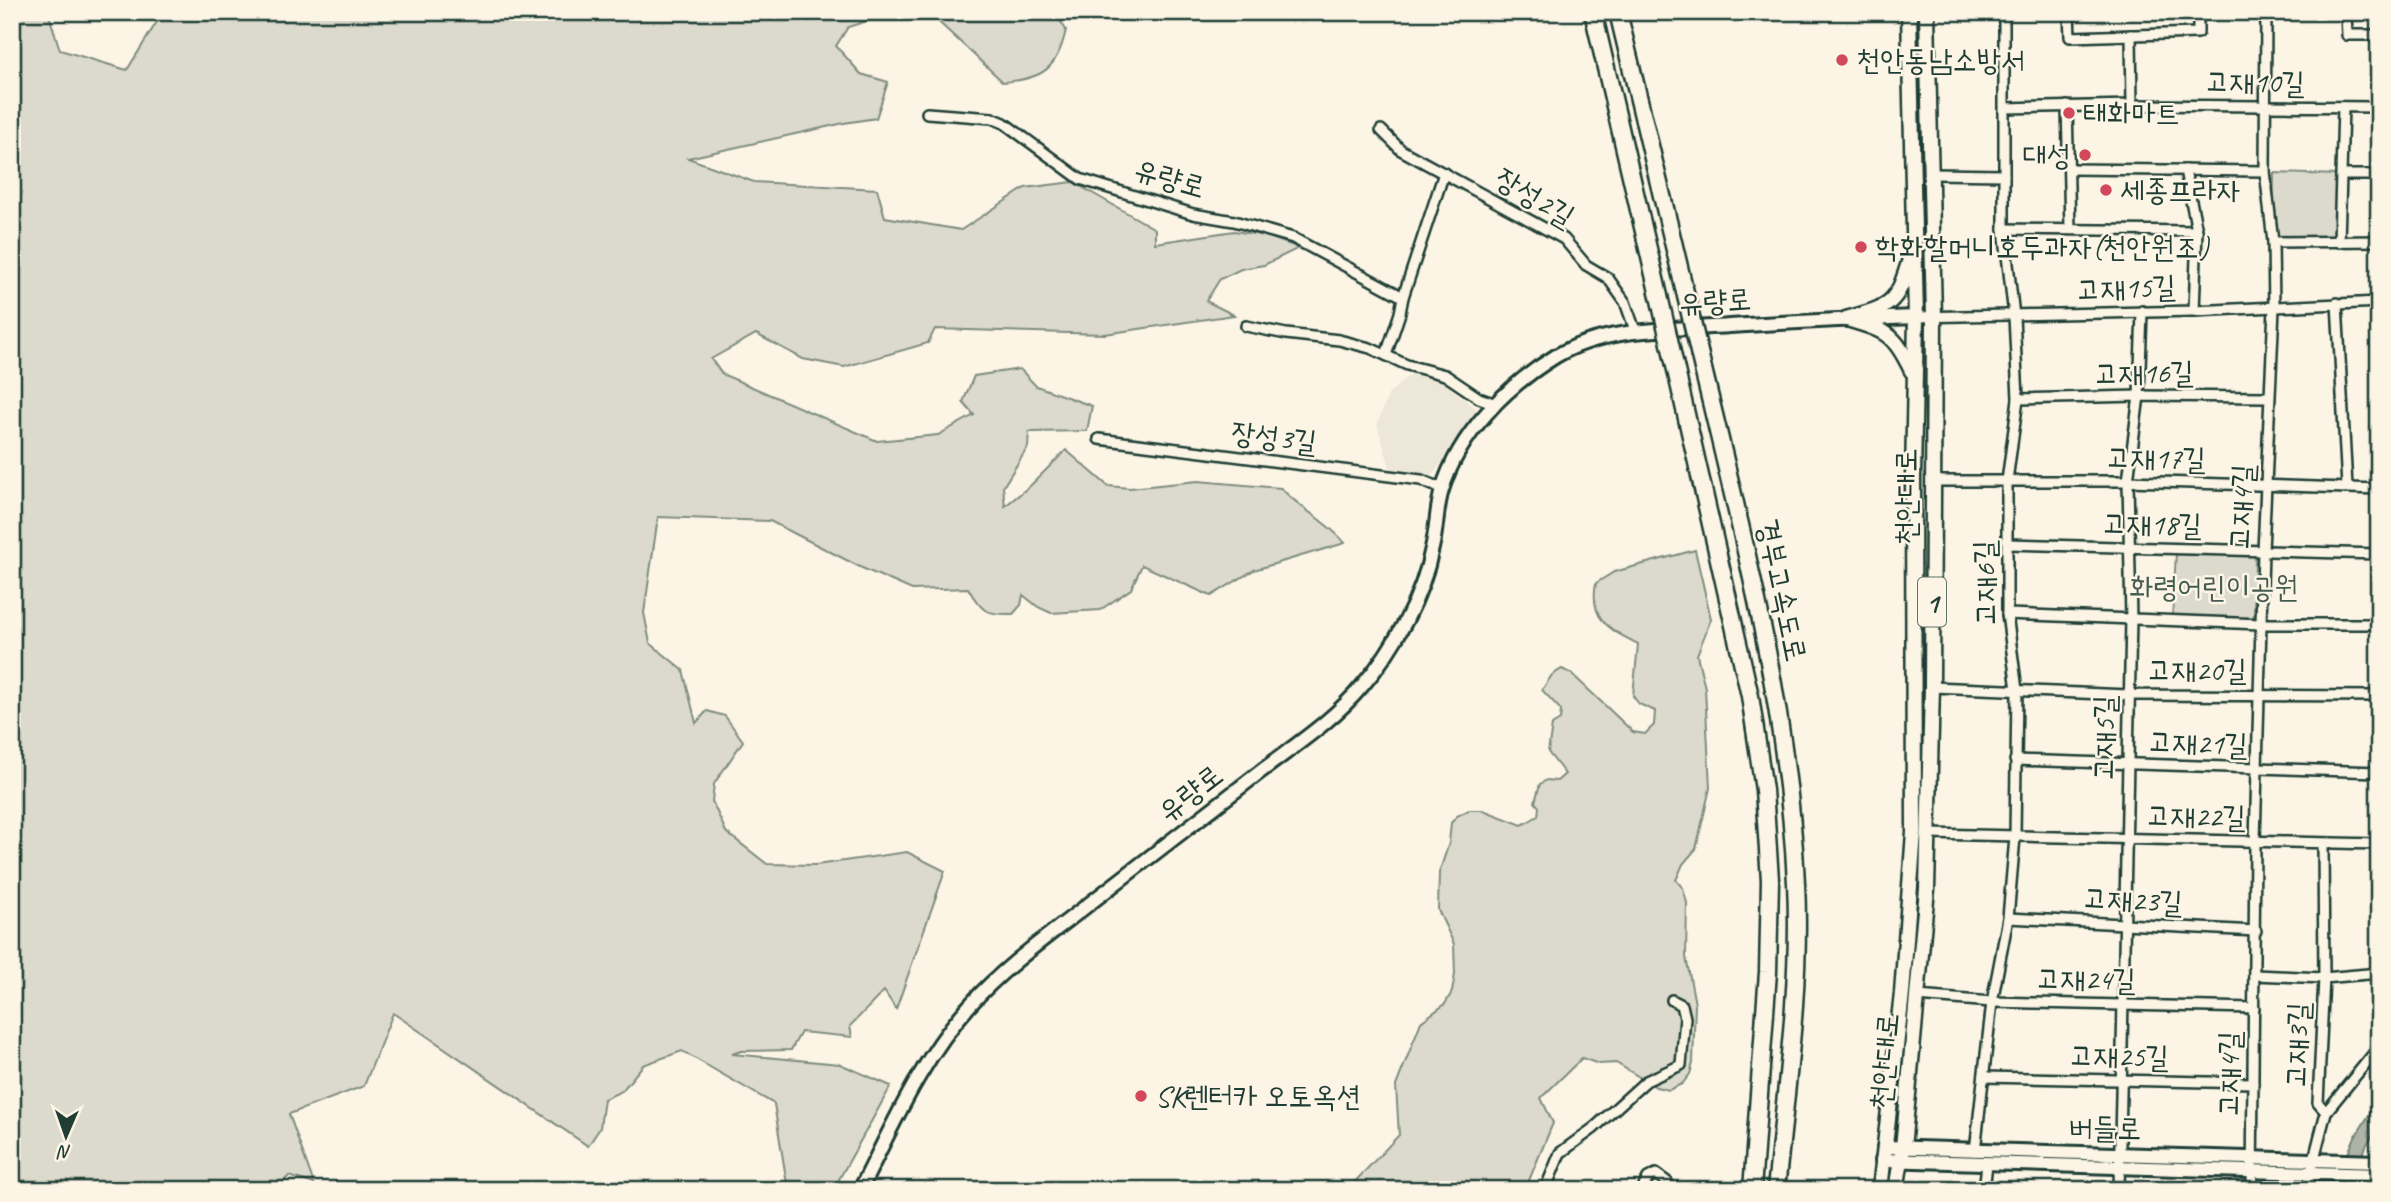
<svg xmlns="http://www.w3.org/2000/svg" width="2391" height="1202" font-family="Caveat,'Poor Story',sans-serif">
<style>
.built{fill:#ece7d8}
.green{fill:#dcdacc;stroke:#7e8c80;stroke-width:2}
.water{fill:#aeb3a7;stroke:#758479;stroke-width:2}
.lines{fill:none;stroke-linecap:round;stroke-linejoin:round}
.street-casing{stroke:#1f3d34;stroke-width:14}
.secondary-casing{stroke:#1f3d34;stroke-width:18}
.primary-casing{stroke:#1f3d34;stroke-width:19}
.highway-casing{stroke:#1f3d34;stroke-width:21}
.street{stroke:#fcf5e5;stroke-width:9}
.secondary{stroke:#fcf5e5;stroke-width:12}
.primary{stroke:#fcf5e5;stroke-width:14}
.highway{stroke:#fcf5e5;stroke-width:16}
.highway-bridge-casing{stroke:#1f3d34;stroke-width:21;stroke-linecap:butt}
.highway-bridge{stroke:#fcf5e5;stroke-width:16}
.poi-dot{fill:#d1495b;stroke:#fcf5e5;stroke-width:2.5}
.labels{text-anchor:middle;stroke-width:5;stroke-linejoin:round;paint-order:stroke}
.shield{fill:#fcf5e5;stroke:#617469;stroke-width:2}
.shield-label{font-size:28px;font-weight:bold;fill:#1f3d34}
.poi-label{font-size:30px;fill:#1f3d34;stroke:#fcf5e5;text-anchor:start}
.street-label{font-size:30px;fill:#1f3d34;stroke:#fcf5e5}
.park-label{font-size:30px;fill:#455c52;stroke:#fcf5e5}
</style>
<rect width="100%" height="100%" fill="#fcf5e5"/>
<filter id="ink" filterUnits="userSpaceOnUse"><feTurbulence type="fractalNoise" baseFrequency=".0143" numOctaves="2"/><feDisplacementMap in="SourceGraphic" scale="14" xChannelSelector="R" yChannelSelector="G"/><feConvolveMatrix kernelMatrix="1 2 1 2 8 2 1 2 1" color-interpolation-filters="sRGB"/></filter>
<g filter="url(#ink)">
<path class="built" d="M1411,374L1442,381L1480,412L1431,477L1424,474L1391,470L1377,425L1389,393Z"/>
<g class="green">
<path d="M12,12H48L60,50L127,70L163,12H895L848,27L836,46L861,74L888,82L876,118L844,123L688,158L754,182L877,189L885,217L961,230L1025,188L1073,182L1155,229V243L1234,231L1266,236L1299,248L1264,265L1241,269L1220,279L1206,301L1234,315L1105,334L935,329L928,343L844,367L803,359L756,334L711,359L722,374L877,441L938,435L974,415L963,402L974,376L1020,369L1036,386L1092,406L1087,431L1029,432L1028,447L1003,487L1005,506L1030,486L1066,450L1108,486L1130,488L1198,481L1281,488C1300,509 1327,521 1345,543L1254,570L1211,596L1142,565L1131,589L1100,610L1051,613L1038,607L1023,595L1021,605L1013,614C986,615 981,611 968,588L912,590L862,568L770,521L658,517L644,613L650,643L683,670L696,723L707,711L725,716L743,741L714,784L712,801L726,832L767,864L816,865L907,852L945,871L896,1009L884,991L850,1026L852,1037L801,1032L791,1050L741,1051L732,1054L840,1064L891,1086L833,1190H788L774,1104L682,1051L643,1065L622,1091L604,1099L600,1128L588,1146L393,1013L364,1086L289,1114L314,1184L289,1176L275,1190H12Z"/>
<path d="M928,12H1055L1066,30C1057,70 1042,79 1003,82Z"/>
<path d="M2274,173L2339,175L2336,233L2333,237H2279L2273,231Z"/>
<path d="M1695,550L1711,619L1697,655L1705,688L1710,788L1696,849L1683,864L1676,880L1683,888L1687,903L1686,957L1695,1004L1693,1063L1690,1074L1682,1084L1669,1090L1656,1087L1616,1063L1599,1064L1582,1058L1541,1098L1553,1123L1525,1190H1347L1399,1135L1396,1086L1421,1022L1445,1004L1452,992L1455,974L1454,944L1438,910L1439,873L1449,843L1451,823L1457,816L1469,810H1483L1522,825L1538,816L1539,807L1535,802L1540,784L1547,780L1557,781L1565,774L1548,752L1552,725L1560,720L1561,710L1542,690L1552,675L1562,669L1572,674L1633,732L1645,734L1654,725L1655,711L1639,704L1633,696L1638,644C1609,629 1589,620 1596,583L1614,572Z"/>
<path d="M2176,554L2251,555L2255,557L2254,615L2250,620L2172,618Z"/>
</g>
<path class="water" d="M2379,1099V1126L2366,1146L2351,1190H2333L2354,1139Z"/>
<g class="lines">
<defs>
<g id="street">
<path d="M2069,12L2070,37L2198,33V12"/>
<path d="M2346,12L2347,35H2379"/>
<path d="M2131,35L2132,105"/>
<path d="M2067,106L2070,229"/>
<path d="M2005,108L2132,105L2379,107"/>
<path d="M927,113L992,118L1004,123L1080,179L1193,214L1234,221L1293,238L1403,297L1400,313L1386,355"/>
<path d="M1381,130L1401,150L1564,239L1586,265L1608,278L1625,302L1636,333"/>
<path d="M2069,169L2265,171"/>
<path d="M2185,170L2197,231L2194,311"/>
<path d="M1932,174L2004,175"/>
<path d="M2342,175H2379"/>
<path d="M2004,229L2197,231"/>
<path d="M2273,242L2379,241"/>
<path d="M2339,242L2343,107"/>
<path d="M1403,297L1444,173"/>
<path d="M2337,303L2347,487"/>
<path d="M1916,317L2194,311L2379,302"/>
<path d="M1246,326L1286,334L1339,340L1370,348L1407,365L1445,375L1479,398L1496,404"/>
<path d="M2018,399L2139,396L2269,397"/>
<path d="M1099,439L1421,480L1442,489"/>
<path d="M1932,481H2128L2379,489"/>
<path d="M2008,544L2379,554"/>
<path d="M2007,614L2261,624H2379"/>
<path d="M1932,687L2129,695L2379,696"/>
<path d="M2015,760L2379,772"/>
<path d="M1928,834L2379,844"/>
<path d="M2323,844L2324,978L2318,1103L2326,1112"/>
<path d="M2008,918L2256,931"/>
<path d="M2254,975L2324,978L2379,973"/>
<path d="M1917,996L1992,1002L2254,1008"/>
<path d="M1984,1077L2253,1083"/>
<path d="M1975,1151L1992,1002L2008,918L2015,837L2017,690L2007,614V481L2018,399L2014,316L2004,229V12"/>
<path d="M1545,1190L1560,1153L1594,1128L1646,1081L1681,1065L1685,1018L1682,1005L1672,1000"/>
<path d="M1642,1190L1648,1178L1656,1174L1667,1182L1671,1190"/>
<path d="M1984,1190L1987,1164"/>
<path d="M2119,1190L2131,619L2128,481L2139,396L2142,311"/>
<path d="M2252,1190L2255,842L2263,551L2274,308L2273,242L2265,171L2266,12"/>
<path d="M2306,1190L2326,1112L2379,1047"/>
<path d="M2378,1190L2379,1187"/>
</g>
<g id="secondary">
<path d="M1884,1147L2379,1162"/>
<path d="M1882,1160L2379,1175"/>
<path d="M860,1190C892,1127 922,1058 970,1005C1004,967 1048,936 1089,904C1146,860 1203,816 1260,772C1294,746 1334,720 1362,686C1394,649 1423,596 1432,548C1437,529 1436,509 1442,490C1459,433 1507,386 1556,356C1606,326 1673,330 1730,326C1792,322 1854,319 1916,317"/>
</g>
<g id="primary">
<path d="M1846,319C1891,307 1897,304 1910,259"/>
<path d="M1847,319C1887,331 1894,333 1912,371"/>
<path d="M1880,1190L1902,993L1914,832L1913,478L1916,317L1909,12"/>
<path d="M1896,1190L1903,1148L1927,889L1932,687L1934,317L1927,12"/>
</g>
<g id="highway">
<path d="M1593,12L1659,296"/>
<path d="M1618,12L1686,296"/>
<path d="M1700,356C1741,529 1788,704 1796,883C1801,984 1786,1089 1776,1190"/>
<path d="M1673,357L1750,696L1764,790L1770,880L1768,972L1752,1190"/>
</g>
</defs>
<use href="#street" class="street-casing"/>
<use href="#secondary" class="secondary-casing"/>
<use href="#primary" class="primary-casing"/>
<use href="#highway" class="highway-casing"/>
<use href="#street" class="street"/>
<use href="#secondary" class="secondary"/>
<use href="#primary" class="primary"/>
<use href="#highway" class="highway"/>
<defs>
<g id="highway-bridge">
<path d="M1659,296L1673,357"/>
<path d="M1686,296L1700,356"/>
</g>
</defs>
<use href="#highway-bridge" class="highway-bridge-casing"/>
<use href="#highway-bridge" class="highway-bridge"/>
</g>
</g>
<g class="poi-dot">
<circle cx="1842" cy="60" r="7"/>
<circle cx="2069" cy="113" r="7"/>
<circle cx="2085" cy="155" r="7"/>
<circle cx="2106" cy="190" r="7"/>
<circle cx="1861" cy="247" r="7"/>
<circle cx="1141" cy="1096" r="7"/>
</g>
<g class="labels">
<rect class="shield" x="1918" y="577.5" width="28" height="49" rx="5"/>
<g class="shield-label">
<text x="1932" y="612">1</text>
</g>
<g class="poi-label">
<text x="1856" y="70">천안동남소방서</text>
<text x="2083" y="123">태화마트</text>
<text x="2071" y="165" text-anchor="end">대성</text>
<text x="2120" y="200">세종프라자</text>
<text x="1875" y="257">학화할머니호두과자(천안원조)</text>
<text x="1155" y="1106">SK렌터카 오토옥션</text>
</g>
<g class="street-label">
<text transform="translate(2255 82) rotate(1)" y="10">고재10길</text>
<text transform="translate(1170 178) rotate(16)" y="10">유량로</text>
<text transform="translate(1535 197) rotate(31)" y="10">장성2길</text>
<text transform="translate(2126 288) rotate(-2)" y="10">고재15길</text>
<text transform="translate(1715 301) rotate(-4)" y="10">유량로</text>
<text transform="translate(2144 373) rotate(-1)" y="10">고재16길</text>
<text transform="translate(1274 437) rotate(7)" y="10">장성3길</text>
<text transform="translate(2156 458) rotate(1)" y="10">고재17길</text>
<text transform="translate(1906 497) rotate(-90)" y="10">천안대로</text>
<text transform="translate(2241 507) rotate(-87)" y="10">고재4길</text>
<text transform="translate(2152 524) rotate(1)" y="10">고재18길</text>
<text transform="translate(1985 583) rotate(-91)" y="10">고재6길</text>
<text transform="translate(1782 590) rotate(78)" y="10">경부고속도로</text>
<text x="2197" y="680">고재20길</text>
<text transform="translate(2104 738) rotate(-89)" y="10">고재5길</text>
<text transform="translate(2198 743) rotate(2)" y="10">고재21길</text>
<text transform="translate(1190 793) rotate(-38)" y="10">유량로</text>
<text transform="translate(2196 816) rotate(1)" y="10">고재22길</text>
<text transform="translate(2133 900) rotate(3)" y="10">고재23길</text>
<text transform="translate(2086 979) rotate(1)" y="10">고재24길</text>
<text transform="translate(2297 1045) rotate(-88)" y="10">고재3길</text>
<text transform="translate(2119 1056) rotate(1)" y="10">고재25길</text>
<text transform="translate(1884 1061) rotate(-85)" y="10">천안대로</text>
<text transform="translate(2229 1074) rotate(-89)" y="10">고재4길</text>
<text transform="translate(2105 1128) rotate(1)" y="10">버들로</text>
</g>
<g class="park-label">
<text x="2214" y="597">화령어린이공원</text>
</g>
</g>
<rect width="2391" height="1202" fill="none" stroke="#fcf5e5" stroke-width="42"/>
<rect x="21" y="21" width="2349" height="1160" fill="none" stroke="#1f3d34" stroke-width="2.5" filter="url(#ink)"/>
<g transform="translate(66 1136) rotate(182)" stroke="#fcf5e5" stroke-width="5" paint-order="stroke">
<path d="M0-5L12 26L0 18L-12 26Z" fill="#1f3d34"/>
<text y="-10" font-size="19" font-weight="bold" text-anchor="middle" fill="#1f3d34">N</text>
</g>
</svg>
